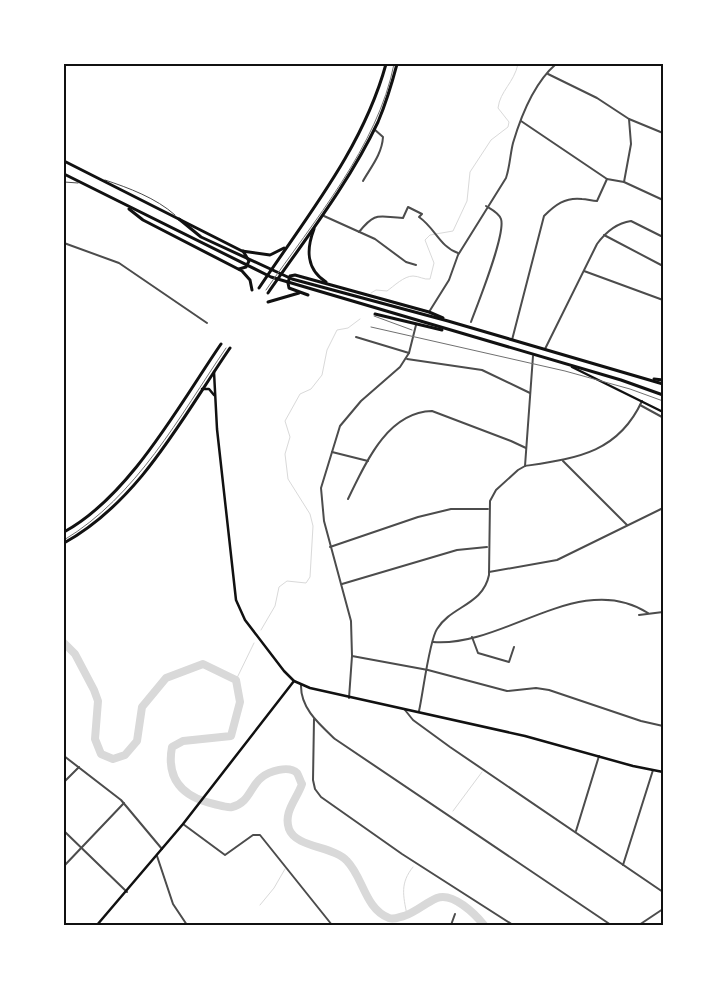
<svg xmlns="http://www.w3.org/2000/svg" width="727" height="989" font-family="'Space Grotesk',sans-serif">
<style>
.lines{fill:none;stroke-linecap:round;stroke-linejoin:round}
.stream{stroke:#d9d9d9;stroke-width:1}
.river{stroke:#d9d9d9;stroke-width:8}
.service{stroke:#4c4c4c;stroke-width:1}
.minor{stroke:#4c4c4c;stroke-width:2}
.secondary{stroke:#111;stroke-width:2.5}
.primary{stroke:#111;stroke-width:3}
.rail{stroke:#707070;stroke-width:1}
.neatline{fill:none;stroke:#111;stroke-width:2}
</style>
<rect width="100%" height="100%" fill="#fff"/>
<g class="lines">
<g class="stream">
<path d="M371,293L376,290L387,291C394,286 404,276 413,276C419,276 424,280 430,279L434,263L425,240L430,235L453,231L467,201L470,172L491,140L508,127L509,122L498,108C500,91 514,83 518,64"/>
<path d="M261,630L275,606L279,587L287,581L306,583L310,577L313,526L310,514L288,479L285,454L290,437L285,421L300,394L311,389L322,375L327,350L337,330L348,328L360,319"/>
<path d="M236,680L254,643"/>
<path d="M453,811L482,772"/>
<path d="M260,905L274,888L285,869"/>
<path d="M407,915C403,895 400,883 413,867"/>
</g>
<path class="river" d="M64,643L75,654L94,690L98,701L95,739L101,754L113,759L125,755L137,741L142,707L166,678L203,664L236,680L240,702L231,736L183,741L172,747C166,779 182,797 214,804C219,805 227,808 232,807C249,803 250,787 261,778C269,771 289,765 297,773C299,776 300,781 302,784C297,799 283,812 289,829C296,848 334,846 347,861C363,877 365,909 389,918C394,920 399,917 404,916C416,912 425,903 437,898C453,892 475,914 484,925"/>
<g class="service">
<path d="M105,180C129,188 156,198 175,215"/>
<path d="M64,182L78,183"/>
</g>
<g class="minor">
<path d="M548,74L597,98L629,119L663,133"/>
<path d="M521,121L607,179L624,182L663,200"/>
<path d="M363,181C371,167 382,154 383,137L374,129"/>
<path d="M624,182L631,144L629,119"/>
<path d="M324,216L375,239L406,262L416,265"/>
<path d="M359,232C376,211 378,217 403,218L408,207L422,214L419,217C435,228 440,247 458,253"/>
<path d="M604,235L663,266"/>
<path d="M64,243L119,263L207,323"/>
<path d="M584,271L663,300"/>
<path d="M429,312L449,280L458,255L506,178C510,166 510,155 513,143C521,116 534,83 556,64"/>
<path d="M471,322C478,303 506,234 501,219C499,213 491,209 486,206"/>
<path d="M356,337L409,353"/>
<path d="M512,340L544,216C555,205 565,197 582,199C587,199 592,201 597,201L607,179"/>
<path d="M545,349L597,244C605,233 617,223 631,221L661,236"/>
<path d="M407,359L482,370L530,393"/>
<path d="M640,405L662,417"/>
<path d="M332,452L368,461"/>
<path d="M563,461L627,525"/>
<path d="M525,466C577,458 618,453 642,401"/>
<path d="M348,499C365,464 387,412 432,411L511,441L526,448"/>
<path d="M330,547L418,517L451,509H488"/>
<path d="M489,572L557,560L663,508"/>
<path d="M342,584L457,550L487,547"/>
<path d="M639,615L663,612"/>
<path d="M472,637L478,653L509,662L514,647"/>
<path d="M433,642C504,648 580,569 648,613"/>
<path d="M352,656L428,670L507,691L536,688L549,690L641,721L663,726"/>
<path d="M301,684C300,708 319,724 335,739L611,925"/>
<path d="M349,698L352,656L351,621L324,521L321,488L340,426L361,401L400,367L409,353L416,325"/>
<path d="M405,710L413,720L450,747L663,892"/>
<path d="M419,711C423,694 429,641 437,629C451,606 483,605 489,575L490,501L496,490L518,470L525,466L533,356"/>
<path d="M314,719L313,780L315,789L321,797L402,854L513,925"/>
<path d="M64,756L121,800L162,849"/>
<path d="M64,782L79,767"/>
<path d="M183,824L225,855L253,835H260L332,925"/>
<path d="M64,831L127,892"/>
<path d="M576,831L599,756"/>
<path d="M157,856L173,904L187,925"/>
<path d="M623,865L653,770"/>
<path d="M64,866L124,803"/>
<path d="M451,925L455,914"/>
<path d="M639,925L663,909"/>
</g>
<g class="secondary">
<path d="M572,367L663,412"/>
<path d="M214,372L217,429L236,600L245,620L284,671L294,681L310,688L525,736L633,766L663,772"/>
<path d="M202,389H209L214,395"/>
<path d="M97,925L183,824L294,681"/>
</g>
<g class="primary">
<path d="M64,161L242,251L270,255L284,248"/>
<path d="M64,174L271,277L621,380L663,395"/>
<path d="M129,209L143,220L242,271L250,280L252,290"/>
<path d="M179,219L201,237L292,279L448,321L663,384"/>
<path d="M314,229C306,250 306,269 326,282"/>
<path d="M239,269L246,267L249,261L243,251"/>
<path d="M259,288C307,216 363,148 386,64"/>
<path d="M268,293C306,238 349,183 378,122C386,103 392,83 397,64"/>
<path d="M308,295L289,288L288,283L290,276L295,275L429,312L443,318"/>
<path d="M268,302L299,293"/>
<path d="M375,314L442,330"/>
<path d="M654,379L663,380"/>
<path d="M64,532C130,496 179,405 221,344"/>
<path d="M64,543C140,501 182,418 230,348"/>
</g>
<g class="rail">
<path d="M266,290C313,222 378,146 394,64"/>
<path d="M374,316L412,330"/>
<path d="M371,327L565,371L630,389L663,401"/>
<path d="M64,540C137,496 179,417 226,348"/>
</g>
</g>
<rect width="727" height="989" fill="none" stroke="#ffffff" stroke-width="130"/>
<rect x="65" y="65" width="597" height="859" class="neatline"/>
</svg>
